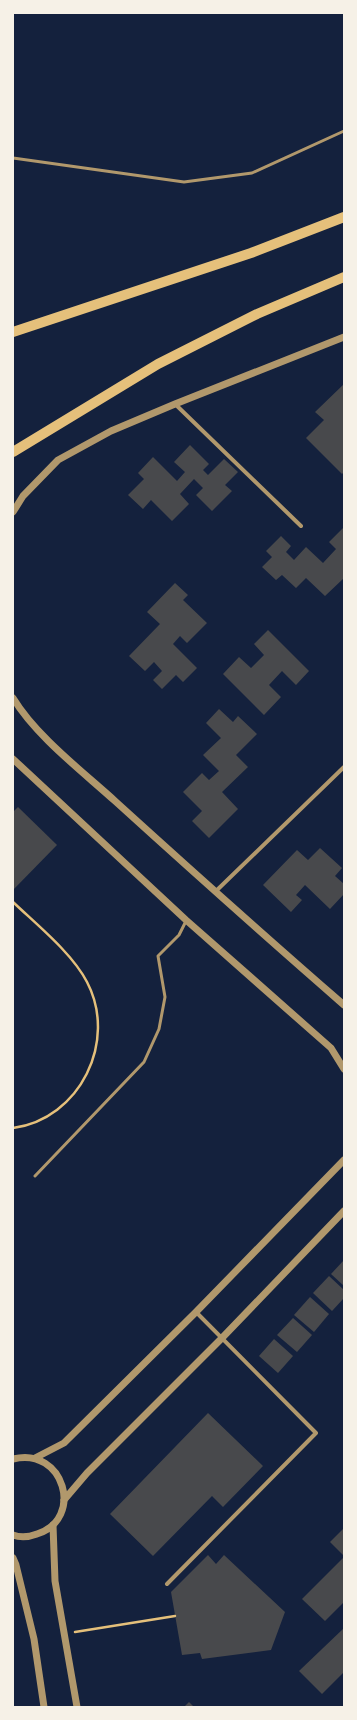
<svg xmlns="http://www.w3.org/2000/svg" width="357" height="1720" font-family="Manrope,sans-serif">
<style>
.building{fill:#48494c}
.lines{fill:none;stroke-linecap:round;stroke-linejoin:round}
.path{stroke:#e5c07b;stroke-width:2.5}
.service{stroke:#b1986c;stroke-width:3}
.minor{stroke:#b1986c;stroke-width:4}
.tertiary{stroke:#b1986c;stroke-width:7}
.primary{stroke:#e5c07b;stroke-width:10}
</style>
<rect width="100%" height="100%" fill="#14213d"/>
<g class="building">
<path d="M344,384V472L342,474L306,438L324,420L315,412Z"/>
<path d="M190,445L209,464L203,470L208,475L224,459L238,472L225,485L232,491L212,511L196,495L203,488L194,479L180,494L189,504L172,521L151,500L143,509L128,495L144,479L138,473L153,457L177,481L185,472L174,462Z"/>
<path d="M344,527V578L325,596L306,578L296,588L282,575L276,580L262,567L272,557L266,551L281,536L291,546L286,552L294,560L306,547L323,563L336,549L329,542Z"/>
<path d="M175,583L188,595L183,600L207,623L187,643L180,636L173,644L197,668L183,682L176,675L162,689L153,680L162,671L154,662L145,671L129,656L160,624L147,612Z"/>
<path d="M268,630L309,671L296,685L282,671L269,685L281,697L264,715L223,674L239,657L251,668L264,655L254,644Z"/>
<path d="M219,709L233,722L238,716L257,734L236,755L248,767L222,792L238,809L209,838L192,821L202,811L183,792L202,773L209,780L219,771L203,755L221,738L206,723Z"/>
<path d="M18,807L57,845L13,890V812Z"/>
<path d="M320,848L342,868L335,876L344,884V894L330,909L305,885L296,895L302,900L291,912L263,885L297,850L308,860Z"/>
<path d="M344,1260V1286L331,1274Z"/>
<path d="M329,1276L344,1290V1298L332,1311L313,1293Z"/>
<path d="M310,1297L329,1314L314,1332L294,1315Z"/>
<path d="M293,1318L312,1335L297,1352L277,1335Z"/>
<path d="M274,1339L293,1356L278,1373L259,1356Z"/>
<path d="M208,1413L263,1466L223,1507L212,1496L153,1556L110,1514Z"/>
<path d="M344,1528V1556L330,1542Z"/>
<path d="M208,1555L216,1564L224,1555L285,1612L271,1650L202,1659L200,1653L182,1655L171,1592Z"/>
<path d="M344,1557V1602L325,1621L302,1599Z"/>
<path d="M344,1628V1672L322,1694L299,1671Z"/>
<path d="M189,1702L194,1707H184Z"/>
</g>
<g class="lines">
<g class="path">
<path d="M13,902C37,925 72,953 87,982C118,1041 80,1119 13,1128"/>
<path d="M75,1632L175,1616"/>
</g>
<g class="service">
<path d="M13,158L184,182L252,173L344,131"/>
<path d="M35,1176L144,1062L159,1029L165,997L158,956L179,935L186,921"/>
</g>
<g class="minor">
<path d="M175,404L301,526"/>
<path d="M215,892L344,767"/>
<path d="M167,1584L316,1433L196,1312"/>
</g>
<g class="tertiary">
<path d="M13,512L23,496L58,460L111,431L175,404L344,337"/>
<path d="M13,698C36,736 82,771 115,801C191,870 267,938 344,1005"/>
<path d="M13,759L186,920L331,1048L344,1069"/>
<path d="M35,1458L64,1443L196,1312L344,1160"/>
<path d="M13,1459C64,1446 85,1519 37,1534C29,1537 21,1538 13,1535"/>
<path d="M64,1500L87,1473L222,1338L344,1211"/>
<path d="M53,1525L55,1581L77,1707"/>
<path d="M13,1558L16,1565L34,1639L44,1707"/>
</g>
<g class="primary">
<path d="M13,332L251,253L344,217"/>
<path d="M13,452L158,364L257,314L344,277"/>
</g>
</g>
<rect width="357" height="1720" fill="none" stroke="#f6f1e7" stroke-width="28"/>
</svg>
